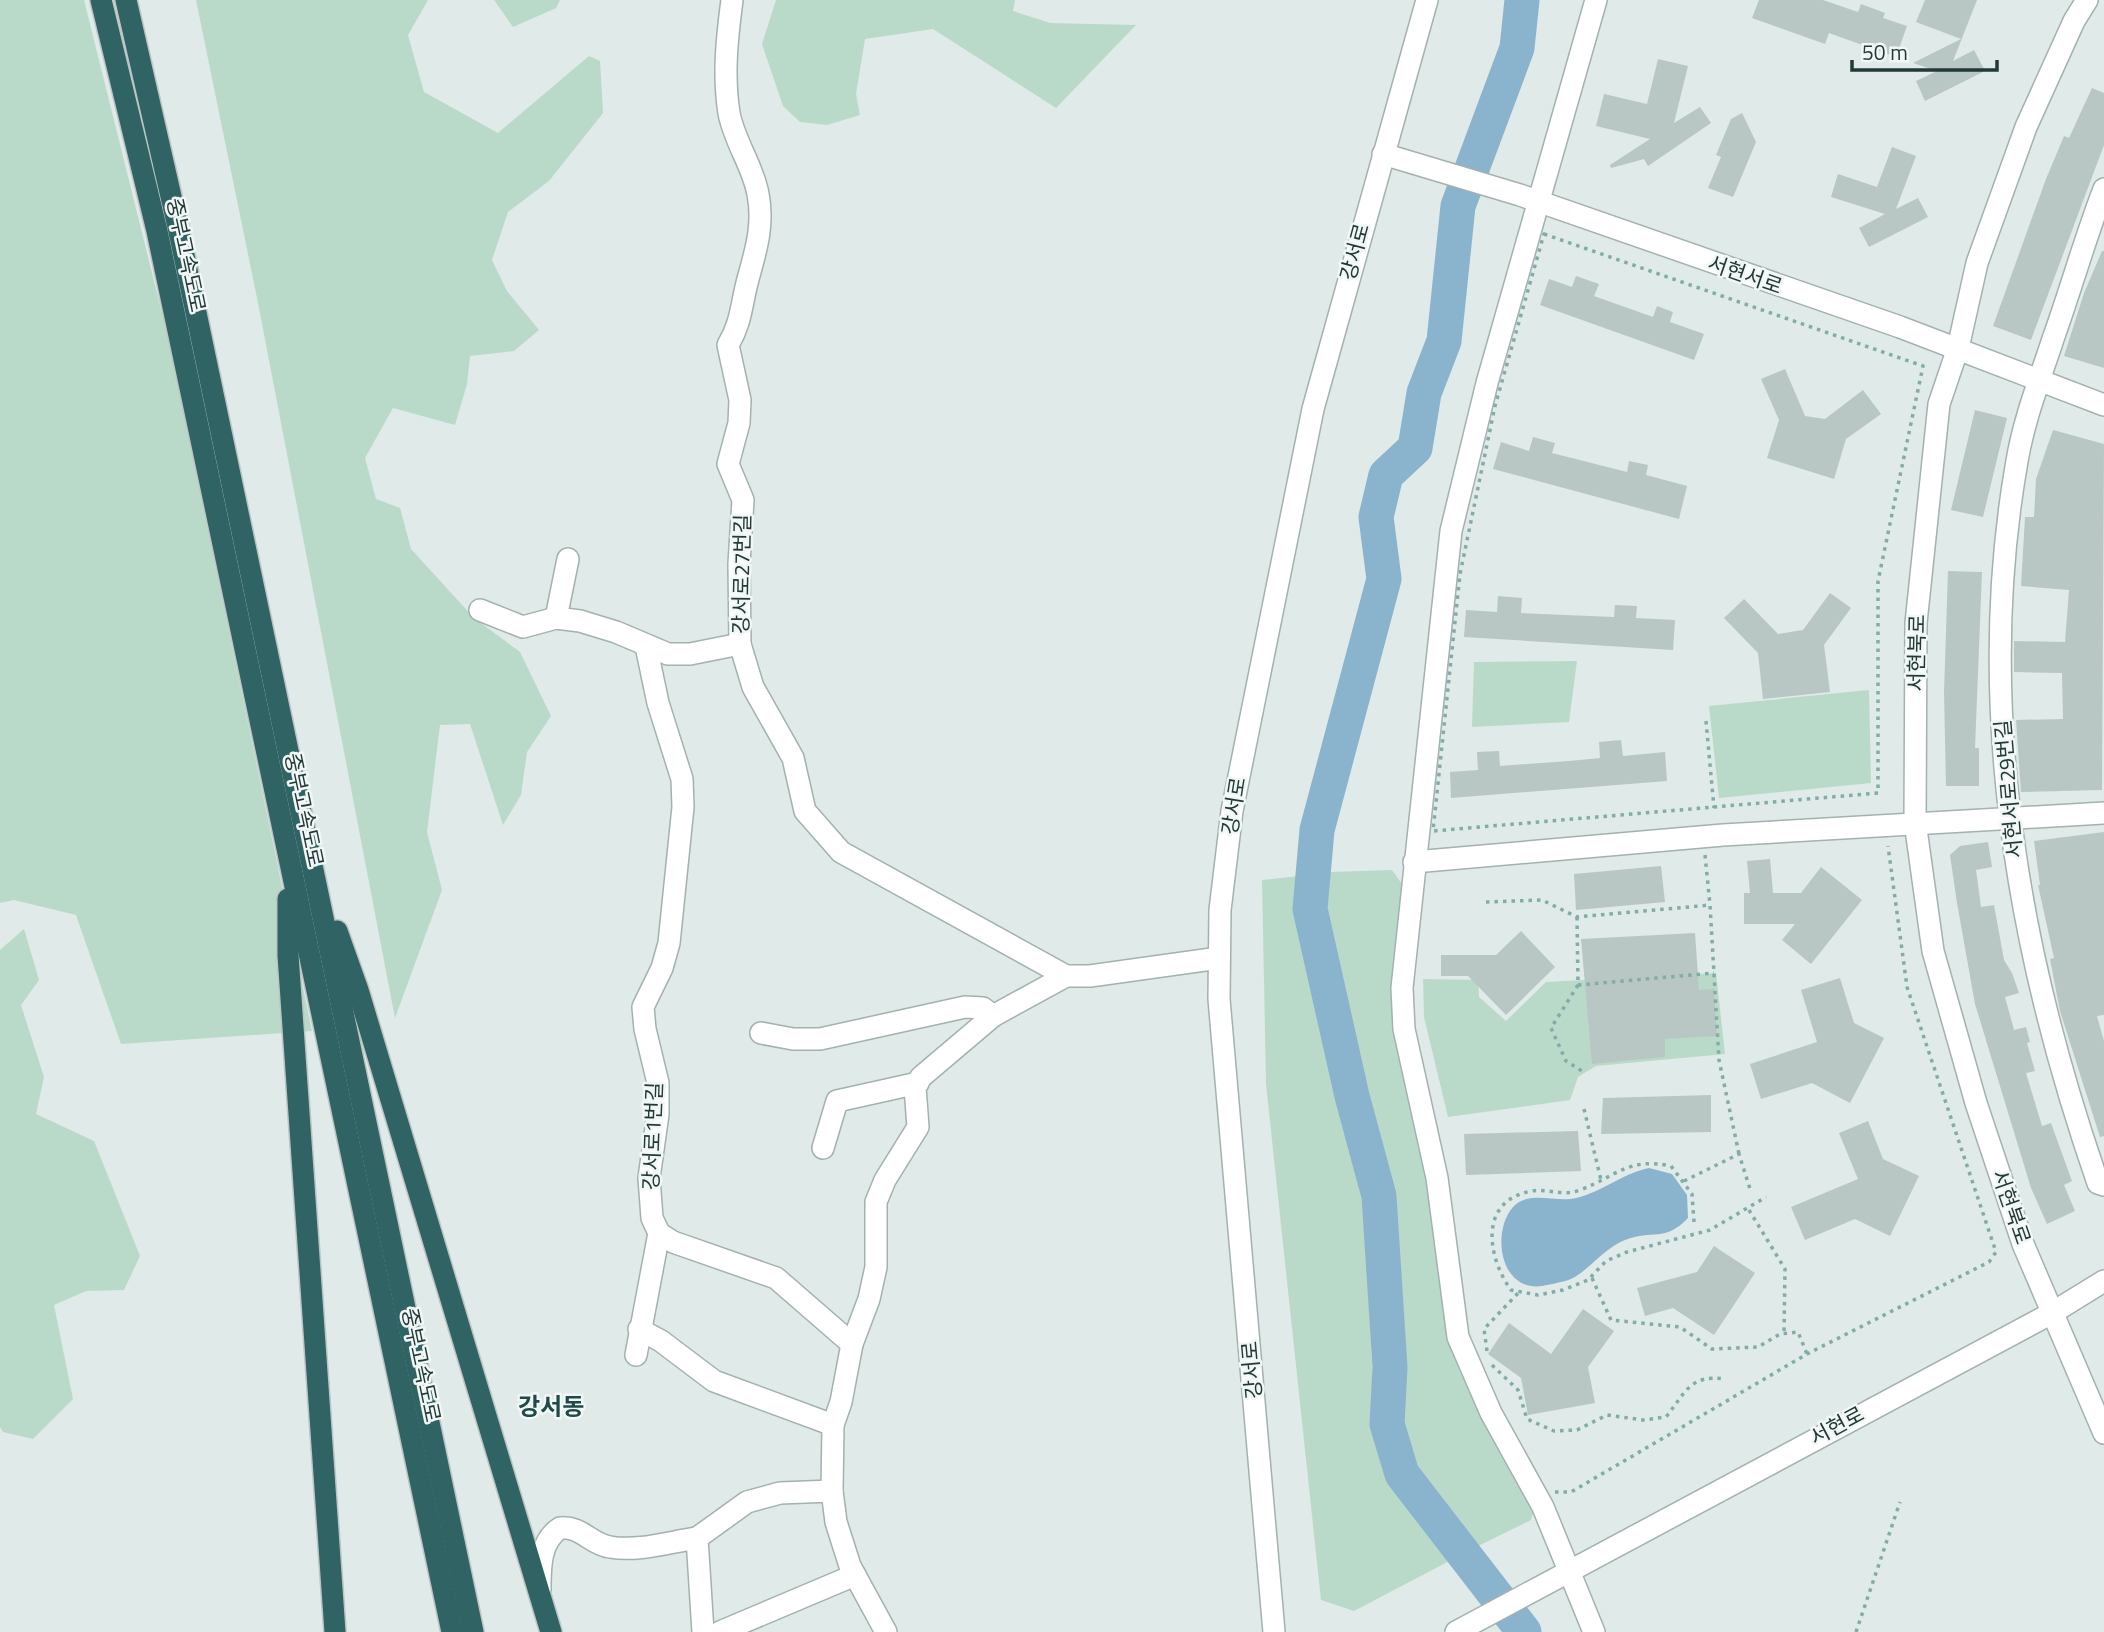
<svg xmlns="http://www.w3.org/2000/svg" width="2104" height="1632" font-family="'Titillium Web','Noto Sans KR',sans-serif">
<style>
.green{fill:#badac9}
.water{fill:#8ab4cd}
.lines{fill:none;stroke-linecap:round;stroke-linejoin:round}
.river{stroke:#8ab4cd;stroke-width:35}
.building{fill:#b8c7c4}
.minor-casing{stroke:#a3b1b0;stroke-width:24}
.highway-casing{stroke:#bdc4c3;stroke-width:24}
.path{stroke:#82aca8;stroke-width:3.5;stroke-dasharray:3.5 5;stroke-linecap:butt}
.minor{stroke:#fff;stroke-width:21}
.highway{stroke:#2f6364;stroke-width:21}
.labels{text-anchor:middle;stroke-width:5;stroke-linejoin:round;paint-order:stroke}
.street-label{font-size:21px;fill:#223938;stroke:#f0f7f5}
.quarter-label{font-size:24px;font-weight:bold;fill:#1f4a49;stroke:#f0f7f5}
</style>
<rect width="100%" height="100%" fill="#e0eae8"/>
<g class="green">
<path d="M0,0H84L167,333L312,1031L121,1044L76,915L14,900L0,903Z"/>
<path d="M196,0H428L408,35L424,92L498,133L589,56L600,61L603,113L549,181L508,212L492,260L507,291L539,330L514,351L470,356L467,384L455,425L393,408L365,458L376,499L400,508L411,549L474,618L520,652L551,716L527,752L521,795L503,825L470,724L440,725L427,832L442,890L395,1018L259,308Z"/>
<path d="M494,0H560L556,8L513,27Z"/>
<path d="M776,0H1015L1013,11L1050,23L1136,25L1056,108L933,29L865,39L856,94L860,115L827,125L800,122L783,106L762,44Z"/>
<path d="M1577,661L1569,722L1472,727L1474,662Z"/>
<path d="M1869,690L1871,783L1719,798L1709,706Z"/>
<path d="M1392,870L1402,884L1392,1011L1430,1177L1443,1311L1459,1370L1534,1510L1531,1520L1470,1550L1432,1502L1400,1446L1401,1402L1392,1193L1350,1036L1326,928L1330,872Z"/>
<path d="M1308,875L1304,915L1363,1193L1375,1418L1393,1484L1455,1558L1354,1611L1321,1600L1266,1084L1262,880Z"/>
<path d="M24,929L39,980L21,1005L44,1077L36,1114L94,1141L140,1256L124,1290L86,1291L54,1305L73,1399L33,1439L3,1432L0,1427V950Z"/>
<path d="M1716,973L1725,1054L1596,1066L1578,1077L1570,1100L1448,1117L1424,1017L1423,979L1478,980L1479,997L1506,1021L1546,982Z"/>
</g>
<path class="water" d="M1649,1168L1672,1174L1687,1195L1688,1218C1664,1243 1653,1229 1625,1240C1603,1249 1591,1268 1573,1278C1565,1282 1551,1284 1542,1286C1500,1292 1491,1232 1513,1207C1528,1191 1551,1201 1570,1199C1597,1196 1622,1173 1649,1168Z"/>
<g class="lines">
<path class="river" d="M1522,0L1517,48L1458,206L1444,341L1424,393L1415,448L1386,475L1376,517L1384,579L1317,830L1310,909L1352,1096L1379,1196L1390,1367L1387,1424L1402,1474L1524,1632"/>
</g>
<g class="building">
<path d="M1759,0H1823L1858,12L1861,4L1885,13L1883,18L1907,26L1896,57L1829,33L1825,44L1752,18Z"/>
<path d="M1925,0H1977L1953,61L1974,50L1985,71L1925,101L1916,81L1937,71L1913,63L1961,39L1916,22Z"/>
<path d="M1658,59L1688,66L1674,123L1700,107L1711,123L1648,166L1644,159L1611,168L1610,165L1650,139L1596,126L1604,94L1647,104Z"/>
<path d="M2092,88L2104,93V145L2031,340L1993,326L2046,179L2064,136L2069,138Z"/>
<path d="M1742,113L1756,142L1733,197L1708,188L1721,157L1716,155L1731,119Z"/>
<path d="M1892,147L1916,156L1896,209L1918,198L1928,217L1869,247L1859,228L1885,214L1831,197L1838,174L1877,187Z"/>
<path d="M2102,251H2104V368L2064,356L2084,293Z"/>
<path d="M1576,276L1599,284L1594,296L1653,317L1657,306L1673,312L1670,322L1704,334L1694,360L1540,305L1549,279L1572,287Z"/>
<path d="M1785,369L1805,416L1825,419L1863,390L1881,414L1846,439L1834,479L1767,458L1779,420L1761,379Z"/>
<path d="M1975,410L2007,418L1983,517L1951,510Z"/>
<path d="M2053,430L2104,444L2102,790L2021,792L2016,720L2063,719L2062,673L2014,672V641L2065,642L2069,590L2021,586L2025,517H2034L2036,479Z"/>
<path d="M1533,437L1555,443L1552,453L1627,472L1629,461L1648,465L1646,475L1687,486L1679,519L1493,469L1501,442L1529,451Z"/>
<path d="M1948,571L1982,572L1975,748H1979V786H1946L1944,692Z"/>
<path d="M1830,593L1851,608L1824,645L1830,692L1763,699L1758,653L1724,618L1744,599L1778,634L1803,630Z"/>
<path d="M1498,596L1522,598L1521,613L1614,617L1615,605L1637,606L1636,618L1675,620L1673,650L1464,637L1466,610L1497,612Z"/>
<path d="M1621,740L1623,756L1665,752L1667,781L1451,798L1450,772L1478,770L1477,752L1499,751L1500,766L1569,761L1600,758L1599,742Z"/>
<path d="M2104,832V1015L2097,1016L2104,1041V1136L2100,1137L2060,1011L2050,959L2054,958L2038,885H2040L2034,841Z"/>
<path d="M1988,842L1992,867L1976,870L1981,907L1994,905L2004,960L2012,973L2019,993L2005,997L2014,1030L2026,1027L2030,1042L2027,1043L2035,1071L2026,1073L2042,1126L2051,1123L2072,1181L2064,1185L2075,1211L2047,1224L2031,1188L1975,1004L1957,903L1950,855L1960,846Z"/>
<path d="M1770,859L1773,893H1801L1821,867L1862,900L1811,964L1782,940L1795,924H1744V893H1750L1747,861Z"/>
<path d="M1661,866L1665,902L1576,910L1574,874Z"/>
<path d="M1521,931L1555,967L1506,1015L1468,976H1441V955H1496Z"/>
<path d="M1695,933L1699,990L1714,989L1717,1036L1665,1039V1057L1592,1064L1581,939Z"/>
<path d="M1840,978L1854,1023L1884,1038L1850,1103L1812,1083L1761,1099L1750,1064L1817,1042L1801,990Z"/>
<path d="M1711,1095V1132L1601,1134L1603,1098Z"/>
<path d="M1868,1121L1883,1159L1919,1176L1890,1236L1855,1219L1805,1240L1791,1207L1858,1179L1839,1133Z"/>
<path d="M1578,1131L1581,1171L1466,1175L1464,1134Z"/>
<path d="M1714,1246L1755,1273L1714,1335L1673,1308L1645,1316L1637,1288L1697,1272Z"/>
<path d="M1583,1309L1614,1331L1588,1367L1595,1403L1528,1415L1521,1378L1488,1354L1509,1323L1551,1354Z"/>
</g>
<g class="lines">
<defs>
<g id="minor">
<path d="M732,0C727,38 723,75 729,113C734,141 753,166 758,194C764,225 756,250 748,279C741,305 742,321 728,345L740,400L739,423L728,464L743,500L739,564L740,644L753,687L793,758L805,811L841,852L1066,976H1090L1219,958"/>
<path d="M2087,0L2074,21L2026,127L1977,263L1958,348L1939,404L1916,623L1915,822L1933,951L1976,1103L2023,1244L2104,1433"/>
<path d="M1383,154L1520,195L1900,327L2104,405"/>
<path d="M2104,189C2085,238 2071,289 2053,339C2040,379 2024,419 2017,461C1974,704 2018,953 2098,1183L2104,1185"/>
<path d="M480,610L523,627L556,618L580,621L616,632L668,654H690L740,644"/>
<path d="M556,618L568,559"/>
<path d="M646,646L658,703L682,779L683,807L669,943L662,968L643,1007L645,1029L658,1083V1114L649,1178L652,1218L659,1233L673,1242L776,1278L852,1344L841,1402L833,1425L832,1491L836,1522L850,1566L886,1632"/>
<path d="M1414,862L1723,835L2104,813"/>
<path d="M761,1033L793,1039H820L965,1007L983,1008L993,1016"/>
<path d="M823,1148L837,1101L918,1083"/>
<path d="M639,1329L661,1341L714,1381L833,1425"/>
<path d="M852,1344L869,1299L876,1267V1202L885,1180L918,1127L915,1087L921,1077L993,1016L1066,976"/>
<path d="M636,1355L659,1233"/>
<path d="M540,1589C540,1567 540,1541 560,1528C582,1526 590,1544 610,1547C638,1552 669,1542 697,1538"/>
<path d="M703,1632L697,1538L747,1502L780,1493L832,1491"/>
<path d="M720,1632L855,1575"/>
<path d="M1274,1632L1219,999L1220,910L1232,811L1313,409L1427,0"/>
<path d="M1456,1632L2052,1313L2104,1281"/>
<path d="M1594,1632L1543,1507L1491,1413L1458,1337L1437,1178L1404,1029L1402,988L1451,531L1487,383L1596,0"/>
</g>
<g id="highway">
<path d="M101,0L157,231L452,1632"/>
<path d="M126,0L178,227L473,1632"/>
<path d="M288,899V955L335,1632"/>
<path d="M337,931L358,990L551,1632"/>
</g>
</defs>
<use href="#minor" class="minor-casing"/>
<use href="#highway" class="highway-casing"/>
<g class="path">
<path d="M1544,234L1923,366L1878,581V793L1433,831L1460,574L1495,406Z"/>
<path d="M1706,721L1714,808"/>
<path d="M1705,855L1710,905"/>
<path d="M1486,902L1542,900L1577,917L1710,905L1719,1060L1739,1154"/>
<path d="M1577,917L1578,985L1551,1028L1566,1061L1585,1073"/>
<path d="M1578,985L1714,973"/>
<path d="M1584,1109L1601,1180"/>
<path d="M1684,1181L1739,1154L1750,1189"/>
<path d="M1749,1210L1785,1269L1784,1334"/>
<path d="M1694,1222L1692,1194L1671,1166C1628,1157 1617,1176 1580,1190C1562,1197 1548,1188 1532,1191C1478,1200 1487,1257 1511,1290L1538,1295L1563,1290L1588,1280L1606,1261L1627,1252L1710,1230L1766,1197"/>
<path d="M1592,1278L1611,1320L1680,1327L1712,1349L1758,1347L1780,1334L1798,1332L1807,1354"/>
<path d="M1487,1351L1484,1329L1520,1291"/>
<path d="M1492,1365L1518,1390L1527,1419L1554,1431L1577,1430L1607,1415L1643,1420L1666,1417C1686,1392 1690,1374 1725,1379"/>
<path d="M1555,1492H1571L1807,1354L1989,1262L1996,1252L1907,987L1888,846"/>
<path d="M1856,1632L1900,1502"/>
</g>
<use href="#minor" class="minor"/>
<use href="#highway" class="highway"/>
</g>
<g class="labels">
<g class="street-label">
<text transform="translate(1355 252) rotate(-75)" y="7">강서로</text>
<text transform="translate(186 255) rotate(78)" y="7">중부고속도로</text>
<text transform="translate(1745 275) rotate(19)" y="7">서현서로</text>
<text transform="translate(742 574) rotate(-89)" y="7">강서로27번길</text>
<text transform="translate(1917 653) rotate(-89)" y="7">서현북로</text>
<text transform="translate(2009 789) rotate(-95)" y="7">서현서로29번길</text>
<text transform="translate(1234 806) rotate(-81)" y="7">강서로</text>
<text transform="translate(304 810) rotate(78)" y="7">중부고속도로</text>
<text transform="translate(653 1136) rotate(-88)" y="7">강서로1번길</text>
<text transform="translate(2011 1207) rotate(71)" y="7">서현북로</text>
<text transform="translate(421 1365) rotate(78)" y="7">중부고속도로</text>
<text transform="translate(1252 1370) rotate(-95)" y="7">강서로</text>
<text transform="translate(1837 1426) rotate(-28)" y="7">서현로</text>
</g>
<g class="quarter-label">
<text x="551" y="1415">강서동</text>
</g>
</g>
<path d="M1852 60v10h145v-10" fill="none" stroke="#223938" stroke-width="3.5"/>
<text x="1862" y="60" font-size="21" fill="#223938" stroke="#f0f7f5" stroke-width="5" paint-order="stroke">50 m</text>
</svg>
